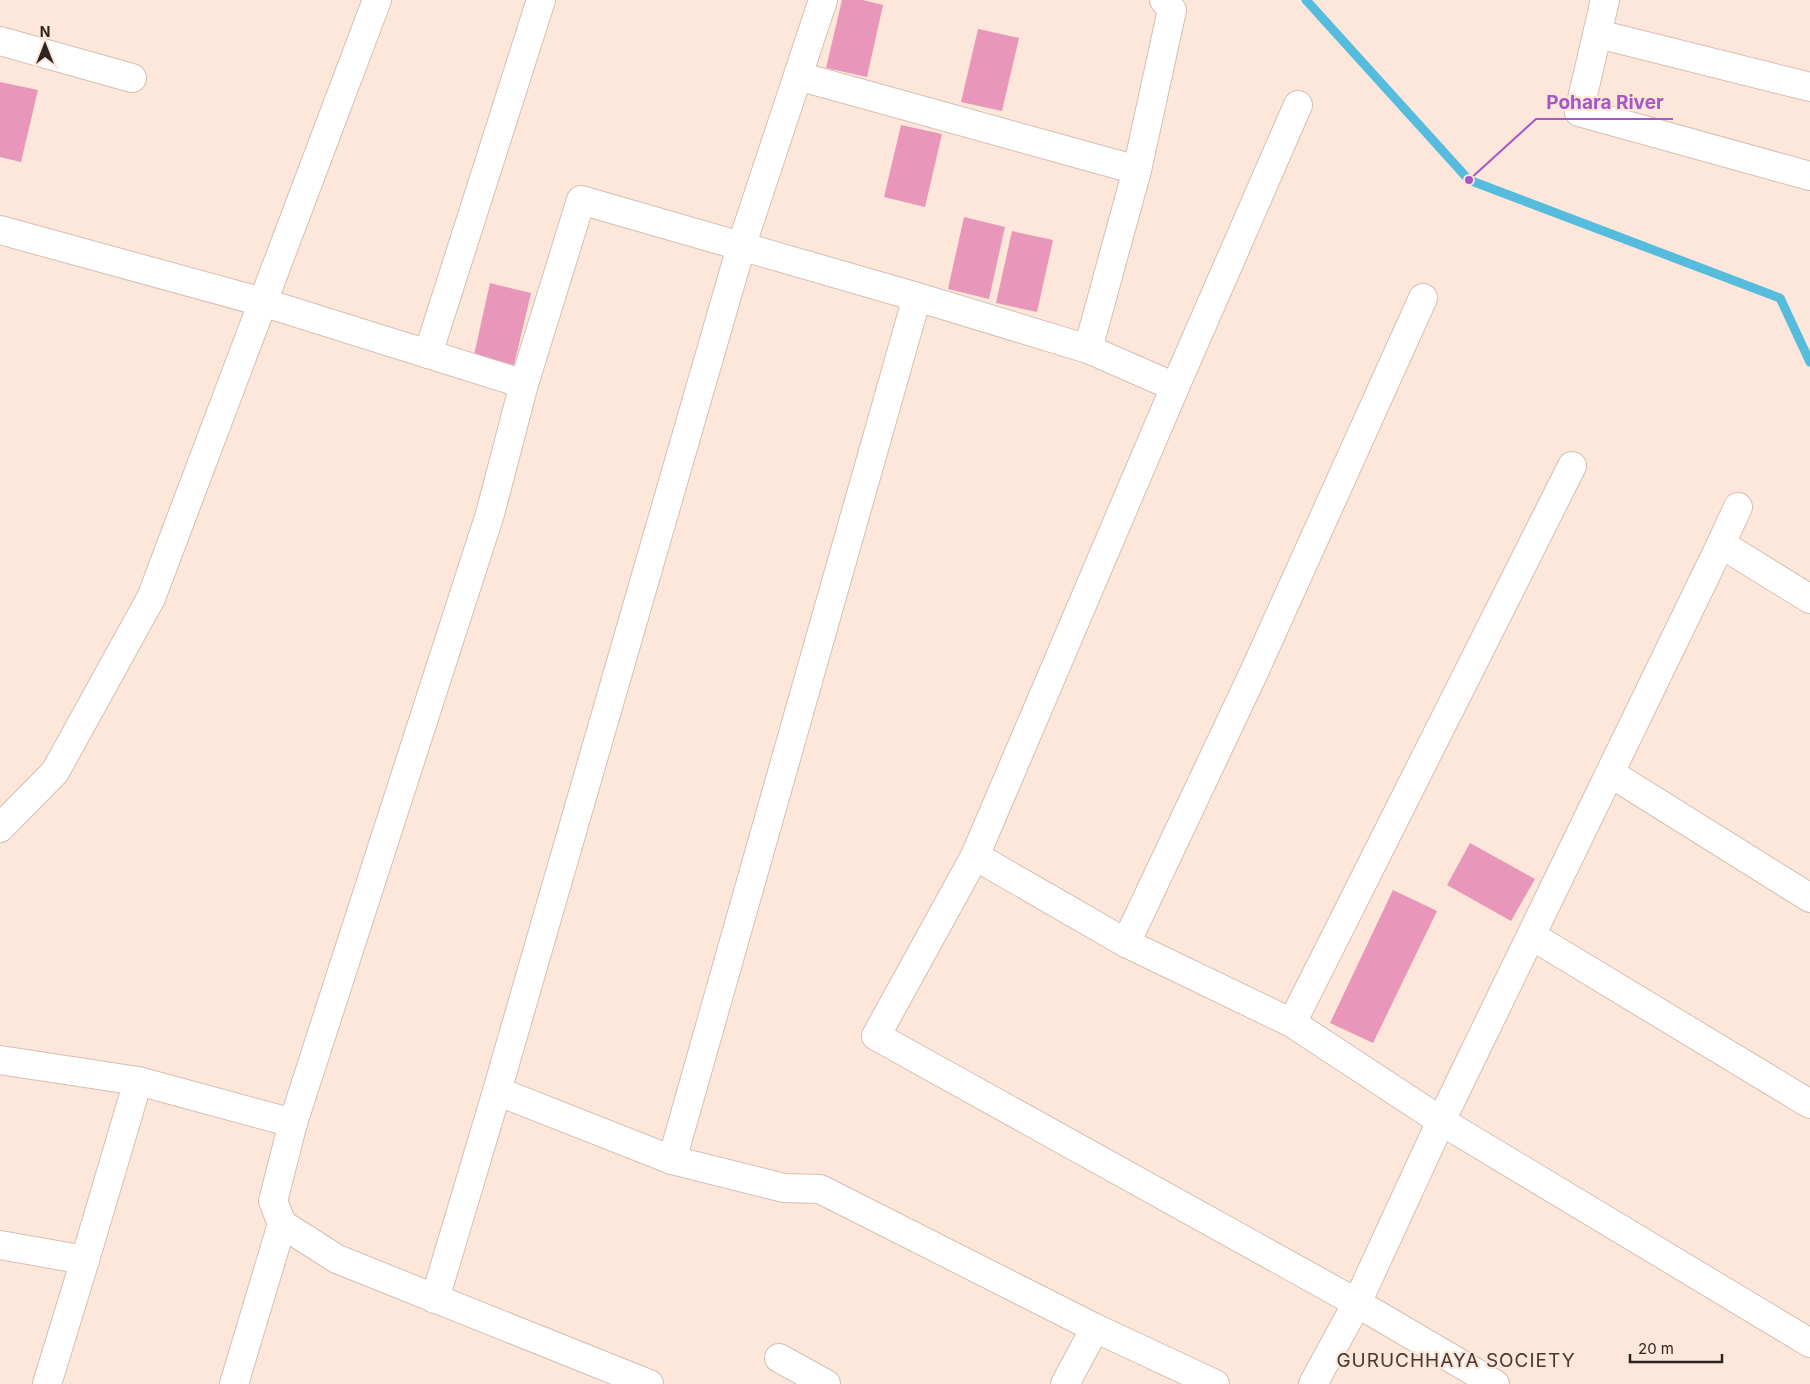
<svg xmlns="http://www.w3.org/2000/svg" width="1810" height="1384" font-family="Inter,sans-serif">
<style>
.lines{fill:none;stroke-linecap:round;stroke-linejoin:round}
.stream{stroke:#55bcde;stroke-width:9}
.building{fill:#e896b9}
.minor-casing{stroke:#d4c0b3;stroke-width:30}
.minor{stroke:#fff;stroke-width:28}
.labels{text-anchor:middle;stroke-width:4.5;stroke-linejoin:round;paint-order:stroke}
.neighbourhood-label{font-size:19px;letter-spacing:1px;fill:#48382e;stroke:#fce7da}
.leader{fill:none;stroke:#a656c6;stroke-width:2}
.callout-dot{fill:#a656c6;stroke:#fce7da;stroke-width:2}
.callout-label{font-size:19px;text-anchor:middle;font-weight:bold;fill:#a656c6;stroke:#fce7da;stroke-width:4.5;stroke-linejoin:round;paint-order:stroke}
</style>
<rect width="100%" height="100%" fill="#fce7da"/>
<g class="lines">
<path class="stream" d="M1306,0L1469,180L1780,298L1810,362"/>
</g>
<g class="building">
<path d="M842,0H863L883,5L867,77L826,68Z"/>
<path d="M978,29L1019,38L1002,111L961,102Z"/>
<path d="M0,82L38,90L21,162L0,157Z"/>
<path d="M901,125L942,134L925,207L884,197Z"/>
<path d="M964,217L1005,227L989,299L948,289Z"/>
<path d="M1012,231L1053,240L1037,312L996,303Z"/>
<path d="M490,283L531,293L514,365L474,355Z"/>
<path d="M1470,843L1535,879L1511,921L1447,885Z"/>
<path d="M1393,890L1437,911L1373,1043L1330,1023Z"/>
</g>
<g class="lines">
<defs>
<g id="minor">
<path d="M1605,0L1579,112L1810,176"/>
<path d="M1598,34L1810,87"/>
<path d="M0,41L132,78"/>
<path d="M798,76L1137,170"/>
<path d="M0,230L262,302L524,384L581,200L917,297L1088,349L1175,387L975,856L1126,943L1292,1023L1441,1121L1810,1343"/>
<path d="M1088,349L1137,170L1172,10L1164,0"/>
<path d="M428,354L541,0"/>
<path d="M524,384L490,514L293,1123L273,1201L282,1224L337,1259L649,1384"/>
<path d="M1175,387L1298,105"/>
<path d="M1721,544L1810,599"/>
<path d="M1610,773L1810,898"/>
<path d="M0,828L55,772L151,598L377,0"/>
<path d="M975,856L876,1036L1357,1303L1441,1121L1721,544L1738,507"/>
<path d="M1532,936L1810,1104"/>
<path d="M1126,943L1255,670L1423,298"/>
<path d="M1292,1023L1572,466"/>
<path d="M0,1060L138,1081L293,1123"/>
<path d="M497,1091L672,1160L917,297"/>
<path d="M672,1160L784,1188L820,1189L1095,1328L1215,1384"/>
<path d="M0,1245L85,1260L138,1081"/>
<path d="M435,1299L497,1091L741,247L823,0"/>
<path d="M779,1358L826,1384"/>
<path d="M47,1384L85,1260"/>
<path d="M234,1384L282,1224"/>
<path d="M1065,1384L1095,1328"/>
<path d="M1313,1384L1357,1303L1495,1384"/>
</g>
</defs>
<use href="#minor" class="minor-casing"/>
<use href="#minor" class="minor"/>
</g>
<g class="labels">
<g class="neighbourhood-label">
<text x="1456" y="1367">GURUCHHAYA SOCIETY</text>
</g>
</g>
<path class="leader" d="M1469 180L1536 119H1673"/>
<circle class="callout-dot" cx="1469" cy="180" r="5"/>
<g class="callout-label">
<text x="1605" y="109">Pohara River</text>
</g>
<g transform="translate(45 45)" stroke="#fce7da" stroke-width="4" paint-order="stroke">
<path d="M0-4L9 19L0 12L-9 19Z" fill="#2c2520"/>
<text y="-8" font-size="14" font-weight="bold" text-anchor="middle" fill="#2c2520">N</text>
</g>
<path d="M1630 1354v8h92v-8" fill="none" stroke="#2c2520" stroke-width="2.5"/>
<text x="1638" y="1354" font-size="15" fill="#2c2520" stroke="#fce7da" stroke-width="4" paint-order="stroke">20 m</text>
</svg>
